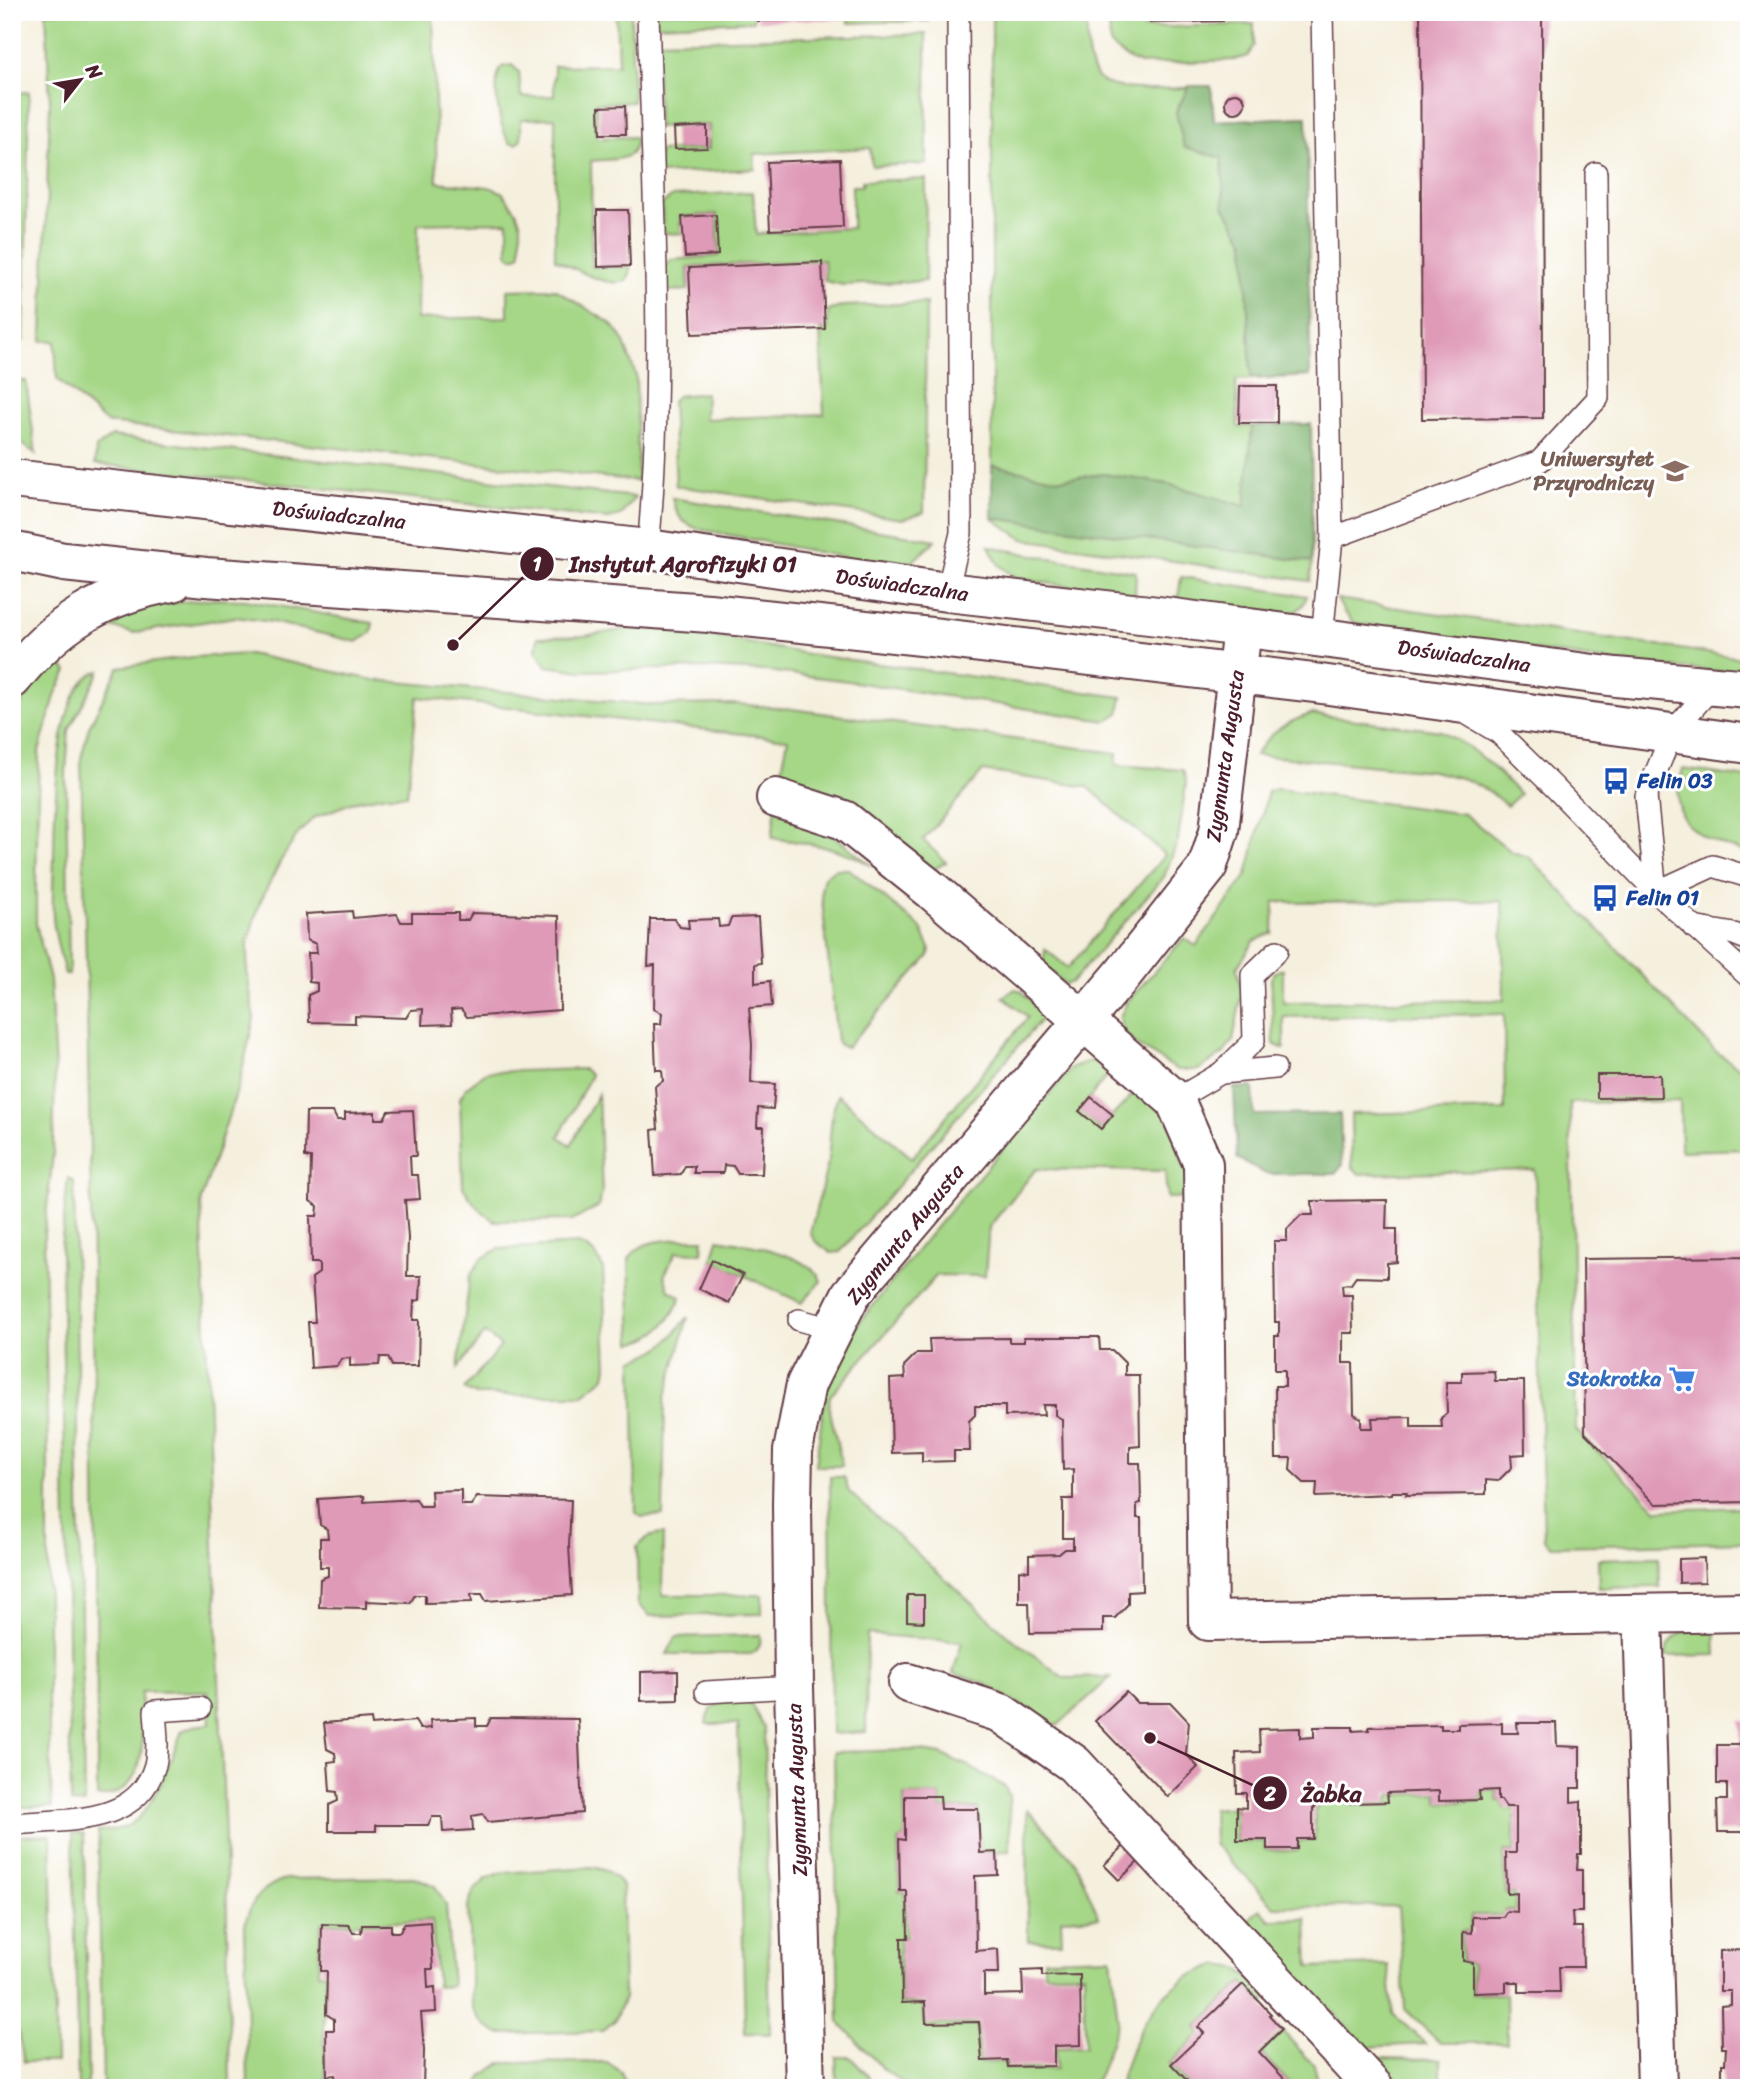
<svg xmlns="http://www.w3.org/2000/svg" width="1761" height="2100" font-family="Sriracha,sans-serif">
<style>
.green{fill:#a5d787;stroke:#787b59;stroke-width:2}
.forest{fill:#84b874;stroke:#676c50;stroke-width:2}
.building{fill:#df9ab8}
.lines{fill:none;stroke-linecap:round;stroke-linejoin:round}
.service-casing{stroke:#643e46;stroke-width:24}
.minor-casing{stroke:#643e46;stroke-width:42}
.tertiary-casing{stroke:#643e46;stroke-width:42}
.service{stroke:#fff;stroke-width:21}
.minor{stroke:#fff;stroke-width:38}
.tertiary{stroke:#fff;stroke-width:38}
.labels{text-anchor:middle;stroke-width:6;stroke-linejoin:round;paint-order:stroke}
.education-label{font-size:21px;font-weight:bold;fill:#785e54;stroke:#fff;text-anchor:end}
.street-label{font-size:21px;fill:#4a1f2b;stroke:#fff}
.transit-label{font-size:21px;font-weight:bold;fill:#164399;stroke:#fff;text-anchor:start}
.shop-label{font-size:21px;font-weight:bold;fill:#366cbe;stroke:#fff;text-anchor:end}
.leader{fill:none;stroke:#4a1f2b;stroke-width:2.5}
.callout-dot{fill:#4a1f2b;stroke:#fff;stroke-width:2.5}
.mark-label{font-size:21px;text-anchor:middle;font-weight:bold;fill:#fff}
.callout-label{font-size:23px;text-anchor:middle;font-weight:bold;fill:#4a1f2b;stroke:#fff;stroke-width:6;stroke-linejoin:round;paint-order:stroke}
</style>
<rect width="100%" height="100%" fill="#fff"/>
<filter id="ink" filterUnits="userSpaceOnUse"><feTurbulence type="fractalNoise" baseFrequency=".0143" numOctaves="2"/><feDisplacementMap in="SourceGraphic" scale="14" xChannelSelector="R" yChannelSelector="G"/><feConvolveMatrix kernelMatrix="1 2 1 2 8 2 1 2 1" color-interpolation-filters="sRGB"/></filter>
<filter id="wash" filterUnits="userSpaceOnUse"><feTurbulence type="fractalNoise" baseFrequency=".00686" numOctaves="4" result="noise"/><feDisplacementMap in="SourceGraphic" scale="28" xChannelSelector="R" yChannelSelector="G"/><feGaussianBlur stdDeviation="1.57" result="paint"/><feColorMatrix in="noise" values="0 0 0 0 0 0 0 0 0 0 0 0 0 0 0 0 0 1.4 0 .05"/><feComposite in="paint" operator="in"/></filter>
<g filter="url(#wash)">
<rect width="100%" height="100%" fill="#f5efdd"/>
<g class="green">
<path d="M46,12H433L437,182L489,187L502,192L516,211L521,224V253L517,257H511L508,254V222L418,224L417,319L508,317V290L555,289L610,323L622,337L636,376L638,481L107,423L57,379L55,341H42L50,103Z"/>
<path d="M616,12H631L633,102L596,103L597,138L635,137C638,165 609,158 591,161L592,267L630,266V274L626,281C603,288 576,268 555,259V118L521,119V139L517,144L510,143C500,129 490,82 502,67L512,65L519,72L521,97L554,96V66L618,65Z"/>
<path d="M656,12H753V21L656,25Z"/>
<path d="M848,12H928V21L848,23Z"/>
<path d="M992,12H1087C1087,31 1085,60 1096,76C1110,97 1187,87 1211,86L1214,121L1307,117L1310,376L1236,380L1238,427L1311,424L1312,562L1310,581L1023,539L992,518Z"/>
<path d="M1109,12H1142L1143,28L1254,24V45L1248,56L1233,60L1140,64L1125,57L1110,45Z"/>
<path d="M926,34L927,164L872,166L870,148L754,154L755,169L659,174V151L709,149V125L658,127L656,41Z"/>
<path d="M29,92L24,340L12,330L18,194L17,93Z"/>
<path d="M926,179L925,281L843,285L825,281L824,260L688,267V290L666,291L665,267L671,260L719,256L717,214L680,217L681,234L666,233L663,229L662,204L673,196L753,192L756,234L852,228V186H862V181Z"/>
<path d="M926,303L924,512L903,519L676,486L672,401L677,396L706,393L705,419L824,414L820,330H828V311L844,306Z"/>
<path d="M12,381H26L36,454L12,436Z"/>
<path d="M112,436L185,445L635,497L621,515L609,519L95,464L96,448Z"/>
<path d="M672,498L936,540L912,562L889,566L699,529C681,523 677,516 672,498Z"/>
<path d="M989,546L1031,555L1136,572L1135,595L1017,579L999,565Z"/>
<path d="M1181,577L1307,596L1303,605L1292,615L1178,599Z"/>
<path d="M210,599L246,600L373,623L371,633L357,642L272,622L235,617L133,633L96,623L146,606Z"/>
<path d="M1337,599L1749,659V674L1621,663L1354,623L1344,612Z"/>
<path d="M653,625L807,654L1122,697L1119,713L1106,721L848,681L766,671L705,668L581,671L547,666L536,650L538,637L584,636Z"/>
<path d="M249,654L374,680L653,705L737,704L792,709L1117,753L1116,765L1183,770L1186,783L1178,840L1164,877L1072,982L1065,984L1043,966L1045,949L1068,968L1165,855L1088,787L983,771L923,840L946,862L933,870L853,808L819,788L781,774L788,739L418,697L407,795H386L356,801L313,818L297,835L280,862L260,902L248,941L247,972L254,1019L239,1084L201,1200L226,1866L230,2088H103L98,1831C109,1830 121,1830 131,1824C155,1808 171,1758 182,1731L193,1726L210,1724L208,1691L141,1692C142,1732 153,1794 97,1797C97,1451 90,1105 81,758L89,727L119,667L193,657Z"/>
<path d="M54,657L67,671L56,693L39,751L36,886V924L50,980L55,1070L53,1154L44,1234L48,1467V1701L52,1807H12V1238L17,1157L12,1010V729C20,700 36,679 54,657Z"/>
<path d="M100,671L69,730L66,772L69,975H65C61,956 54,936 53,917C52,895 54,873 54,852C55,815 53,681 100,671Z"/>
<path d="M1311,714L1441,731L1467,746L1491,765L1520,794L1507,806L1489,791L1465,779L1432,771L1255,755C1273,730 1282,724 1311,714Z"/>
<path d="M1683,769L1749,778V854C1702,838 1664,828 1683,769Z"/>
<path d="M1278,789L1464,814L1512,852L1529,857L1714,1050L1749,1075V1149L1681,1151L1680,1101L1570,1103L1576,1430L1657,1510L1749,1507V1542L1551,1546L1544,1539L1535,1170L1359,1174L1352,1166L1351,1114L1505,1110L1504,1014L1284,1017V1049L1274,1044L1271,979L1275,972L1283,969V1002L1504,1000L1502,901L1274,902L1273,933L1254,941L1237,968L1242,993L1233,1040L1224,1053L1198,1070H1178L1135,1044L1123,1031L1120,1017L1127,1002L1184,938L1196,946L1247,875L1268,791Z"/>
<path d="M776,805L817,822L872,866C840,846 809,844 772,838Z"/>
<path d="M835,869H849L920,927L930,948L929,956L847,1047L841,1046L837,1041L821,890L824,877Z"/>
<path d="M1015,989L1021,991L1046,1014L840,1252L831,1253L815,1241L810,1233L828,1163L832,1114L838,1095L912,1158L1028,1017L1003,997Z"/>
<path d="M1097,1059L1110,1072L1080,1110L1100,1129L1135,1092L1152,1090L1164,1103L1194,1197L1167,1198L1165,1171L1036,1169L989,1227L985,1276L937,1275L830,1396L829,1406L842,1466H816L825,1390L856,1327L927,1238L1072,1067Z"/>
<path d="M584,1069L591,1075L559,1137L571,1145L598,1094L602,1192L599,1206L574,1220L494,1221C481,1212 471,1201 463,1187L460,1098L467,1087L486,1072Z"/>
<path d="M68,1178L74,1182L84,1804L71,1803L61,1248Z"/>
<path d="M680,1239H703L702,1253L676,1252L664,1276L669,1290L681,1297C671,1321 658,1337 632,1343L629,1259C640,1240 661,1241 680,1239Z"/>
<path d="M718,1239C743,1243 812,1255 821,1281L802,1303L712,1260Z"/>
<path d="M578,1244C593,1250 597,1255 603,1269L607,1367L605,1377L582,1395H476L464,1389L501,1346L485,1333L458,1368L470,1277L481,1259L499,1249Z"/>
<path d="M688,1317L665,1400L663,1515L642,1517L636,1513L633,1360C663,1351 670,1340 688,1317Z"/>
<path d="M830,1477H844L849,1492L1006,1634L1064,1678L1111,1677L1057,1726L983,1683L953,1673L962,1642L867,1634L866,1732L832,1734Z"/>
<path d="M663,1534L662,1595H762V1614L650,1616L638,1604L637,1547C644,1538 651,1535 663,1534Z"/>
<path d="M1659,1557L1660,1587L1599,1588L1598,1559Z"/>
<path d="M1715,1626L1716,1655L1665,1656C1671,1629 1691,1629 1715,1626Z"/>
<path d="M760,1635C761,1644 760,1649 751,1654H667L676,1637Z"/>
<path d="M749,1700L764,1728L770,2034L745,2033L738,1724H706C708,1699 729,1701 749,1700Z"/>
<path d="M916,1750L941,1754L968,1766L1005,1787L1009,1796L1010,1851L980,1852L978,1808L941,1809L940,1795L904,1796L905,1838L898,1839L899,1892H905L906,1937H899L901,2004H923L924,2025L977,2024L980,2063L1006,2062V2069H1056V2048L1085,2047L1084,1973L1044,1974V1959L1111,1957L1118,2022L1100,2073L1091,2088H911L884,2070L839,2022L834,1752Z"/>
<path d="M1481,1791H1497V1801H1500L1505,1809H1514V1852H1504L1506,1894H1515V1910H1506L1502,1915H1471L1470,1931H1461L1462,1961L1472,1964V1994H1506L1507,2043H1440L1405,2009L1398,1906L1275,1907L1214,1844L1213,1809L1235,1807L1236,1842L1264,1841L1265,1850L1298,1851L1299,1841L1315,1840V1810L1321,1803V1796H1349L1350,1805L1389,1804L1390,1795L1438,1793V1803L1480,1801Z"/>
<path d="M1027,1809L1076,1863L1099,1917L1061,1919L1062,1942L1028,1941Z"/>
<path d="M73,1833L84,1834L88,2088H78Z"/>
<path d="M51,1835L56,2062H24L12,2002V1836Z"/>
<path d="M592,1867C606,1870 614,1873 622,1886L624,1998L614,2021L602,2031L499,2034C486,2027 478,2020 472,2006L468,1907L473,1892L486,1879L500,1873Z"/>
<path d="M415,1877L435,1886L446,1905L452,1986L437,1987L432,1920L378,1923H321L318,1973L326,1974L324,2030L326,2088H248L245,1925C250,1900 263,1885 287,1879Z"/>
<path d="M1260,1909L1270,1920L1307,1919L1309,1967L1388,1965L1393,2014L1426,2044L1365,2047L1247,1921Z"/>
<path d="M1218,1965L1238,1968L1270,1996L1263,2003L1243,1982L1196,2027L1201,2033L1169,2064L1192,2088H1118C1136,2032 1156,1981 1218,1965Z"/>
<path d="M1283,2032L1314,2065L1320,2088H1294L1261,2053Z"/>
<path d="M836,2057H850L869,2077V2088H837Z"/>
<path d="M1378,2058L1441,2059V2088H1404Z"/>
<path d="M607,2062L621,2072L627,2088H476L483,2076L501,2063Z"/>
</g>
<g class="forest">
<path d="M1189,86H1211L1214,121L1307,117L1310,376L1251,378L1245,242L1224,206L1222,158L1184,147L1176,112Z"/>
<path d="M1311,424L1312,562L992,518V465L1059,479L1104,474L1168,484L1245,506L1252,426Z"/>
<path d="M1253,1087L1254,1115L1340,1114L1342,1166L1335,1174H1266L1237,1158L1234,1088Z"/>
</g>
<g id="blocks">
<g class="building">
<path d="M757,12H844V19L757,21Z"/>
<path d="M1149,12H1222L1223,21L1150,23Z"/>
<path d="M1542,12L1543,418L1422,419L1420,13Z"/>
<circle cx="1235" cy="103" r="10"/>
<path d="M625,106L626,134H600L599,107Z"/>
<path d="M707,126V148L675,149L674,128Z"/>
<path d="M840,159L843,227L770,230L767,162Z"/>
<path d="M597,210H628L630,266L598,267Z"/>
<path d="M716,215L718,255L685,257L682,217Z"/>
<path d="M822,262L825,329L692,334L689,268Z"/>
<path d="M1240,386H1277V423H1239Z"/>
<path d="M352,911L353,918L397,914L401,922H412V913H458V920H468L472,913L559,916L560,1010L467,1017L461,1009L451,1010L452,1024L422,1025L423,1009L411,1010L406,1018L355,1016V1023L309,1022L308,995L317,991V983L309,982L308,953H317L316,944L307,940L306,914Z"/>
<path d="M758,917L761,963L755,964V983L770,981L772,1006L749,1008L752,1045L751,1083L775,1084L773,1109L758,1108L757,1127H764L762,1174H738L733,1166L724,1165L723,1173H694V1166H685L681,1174L655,1176L652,1130L658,1129L655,1086L663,1081L662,1070H656L654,1024H661L662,1013L654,1009L655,965L648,966L650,919H675L680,927L689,928L688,920L718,919L719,927L728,926L731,918Z"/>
<path d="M1597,1075H1660L1661,1097L1597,1098Z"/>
<path d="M1091,1097L1113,1115L1101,1129L1079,1111Z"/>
<path d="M413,1110L416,1156H410L411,1175H418L420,1199L405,1200L408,1238L407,1276H421L420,1300L414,1301L413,1320H419L418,1366H392L388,1357H380L379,1365L350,1366V1358L341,1359L337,1366L311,1368L308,1322H315L312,1278L319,1273V1263H311L310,1216H317L318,1206L310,1201L311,1158L305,1157L306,1112H333L337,1120H345V1113L375,1112V1119H384L388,1111Z"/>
<path d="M1387,1200L1386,1229H1397V1262L1387,1263V1278L1356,1277L1351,1284L1342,1285L1343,1295H1352L1353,1333H1343V1363H1353L1354,1414L1361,1418V1428H1373L1372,1418L1411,1417V1427H1442L1441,1418L1447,1413L1446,1382H1462V1372L1494,1371L1495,1381H1524L1525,1454L1511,1455L1512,1467L1498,1481L1486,1480V1494L1406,1495L1407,1492H1392V1494L1316,1497L1317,1483H1304L1290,1470L1291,1458H1276L1275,1386H1285V1370H1275V1336H1279V1322H1275L1274,1241H1287V1229L1301,1215H1313L1312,1201Z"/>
<path d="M1749,1257V1502L1655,1504L1585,1433L1583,1259Z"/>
<path d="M712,1260L743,1275L729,1303L699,1289Z"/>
<path d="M1024,1337H1099L1100,1350H1112L1125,1363V1375H1139L1140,1446L1130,1447V1463H1140L1141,1503L1137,1504V1518H1141L1142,1591L1128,1592V1604L1115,1618H1103V1632L1030,1633L1029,1603H1019V1570L1029,1571V1555L1059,1554L1065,1549H1073V1538H1063V1499H1073V1469L1063,1470L1062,1419L1055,1415V1405H1043L1044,1415L1005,1416V1406H975V1415L969,1421L970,1451H954V1461L922,1462V1452L892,1453L890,1379L905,1378L904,1366L917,1353H930L929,1339L1009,1338V1342H1024Z"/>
<path d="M461,1490V1505H471L477,1497L571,1500L569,1546L572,1595L486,1601L482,1594H471L472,1602L425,1603V1595H415L410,1603L366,1601V1608L319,1607L320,1579L328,1576V1567H320V1538H328L327,1529L320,1525L318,1499L364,1496V1502L416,1499L420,1506H432L431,1491Z"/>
<path d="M1704,1558L1705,1582L1679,1583V1559Z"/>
<path d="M907,1595H924V1622L907,1621Z"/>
<path d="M678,1671V1700L641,1701V1672Z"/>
<path d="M1126,1692L1137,1703H1171L1189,1722L1186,1754L1198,1767L1168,1797L1095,1721Z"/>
<path d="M476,1718V1726H487L491,1718L578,1719L582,1813L488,1822L483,1814L472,1816L473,1830L443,1832L442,1817H432L428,1825H376V1831H329V1805L338,1801L337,1792L330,1791L328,1762L336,1761L335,1753L327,1749L324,1723L371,1719L372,1725L415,1721L420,1729L431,1728L430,1720Z"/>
<path d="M1740,1721H1749V1832H1718L1717,1800H1727V1784H1717V1745H1740Z"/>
<path d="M1502,1723V1733H1518L1517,1723H1556L1557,1746L1580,1747V1788H1571V1802L1581,1801V1854H1578L1577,1870H1582V1912H1572L1573,1927H1582L1583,1967H1559L1560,1992H1519V1982H1506V1992L1473,1993V1963L1463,1961V1932L1472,1933V1917H1503L1507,1911L1517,1912V1893L1507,1894L1506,1853H1516V1807H1506L1501,1800H1498V1790L1479,1791L1480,1800L1439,1801V1791L1387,1793L1388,1802L1351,1803V1793L1319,1794V1803L1313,1809V1839H1297V1849H1267V1840H1237V1807L1246,1808V1793H1237L1236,1753L1260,1752L1259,1729L1300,1728V1738L1314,1737V1727H1353V1731L1369,1730V1727L1441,1725V1729H1458V1724Z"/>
<path d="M905,1796H940L941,1809H978L980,1853L997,1852L998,1875L975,1876L976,1951L998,1949L999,1973H984V1995L1023,1994L1022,1971L1042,1970V1976L1080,1975L1081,2045L1054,2046V2066L1008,2067L1007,2060L982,2061L979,2022L926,2023L925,2002L902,2003L901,1938H908L907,1891H900L899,1839L905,1840Z"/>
<path d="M1125,1845L1139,1861L1119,1880L1104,1865Z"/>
<path d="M430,1922L433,1969H427L428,1988L435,1987L436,2012L421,2013L424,2050L423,2088H336L335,2075L327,2076L326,2030H334V2019L326,2014L327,1971H321L322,1924L349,1925L353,1933H361L362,1925H391V1932H400L404,1924Z"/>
<path d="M1743,1927H1749V2088H1722V2064H1725L1726,2048H1722L1721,2006L1731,2005V1991H1720V1951L1743,1950Z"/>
<path d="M1243,1984L1271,2014L1269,2015L1282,2029L1259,2052L1293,2088H1194L1171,2064L1204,2033L1198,2027Z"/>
</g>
</g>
</g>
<g filter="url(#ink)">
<use href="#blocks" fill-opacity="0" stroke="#643e46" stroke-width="2"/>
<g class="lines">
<defs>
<g id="service">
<path d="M648,12C653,189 665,373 648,549"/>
<path d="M1332,538L1540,461L1598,398L1596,173"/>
<path d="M947,592L961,533L958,12"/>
<path d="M1322,637L1332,538L1322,12"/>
<path d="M1464,712L1499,733L1555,788L1656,892L1749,977"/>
<path d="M1656,892L1646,796L1673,731L1714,685"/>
<path d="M1656,892L1713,866L1749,877"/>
<path d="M1693,927L1734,934L1749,940"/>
<path d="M1221,1073L1275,1068"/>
<path d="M1175,1100L1221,1073L1254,1041L1252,975L1277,951"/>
<path d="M799,1320L832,1329"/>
<path d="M706,1692L794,1687"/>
<path d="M12,1824C63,1819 138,1827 155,1765C159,1748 156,1728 155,1711L200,1708"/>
</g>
<g id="minor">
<path d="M776,798L844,820L933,891L1175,1100L1203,1164L1208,1621L1749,1612"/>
<path d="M1643,1615L1657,2088"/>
<path d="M908,1683L1001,1713L1074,1764L1374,2088"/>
<path d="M805,2088L794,1687L792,1504L793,1451L806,1384L851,1294L1123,974L1207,868L1219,831L1242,627"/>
</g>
<g id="tertiary">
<path d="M12,479L648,549L947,592L1158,616L1616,677L1749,689"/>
<path d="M12,551L64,562L206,577L709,613L940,638L1314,683L1749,744"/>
<path d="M12,679C55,624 104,594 173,582"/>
</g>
</defs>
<use href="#service" class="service-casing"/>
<use href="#minor" class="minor-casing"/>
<use href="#tertiary" class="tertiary-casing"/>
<use href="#service" class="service"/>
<use href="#minor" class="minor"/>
<use href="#tertiary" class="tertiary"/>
</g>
</g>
<defs>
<symbol id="university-bare" viewBox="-9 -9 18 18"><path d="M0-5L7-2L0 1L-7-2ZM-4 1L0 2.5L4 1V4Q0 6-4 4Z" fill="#8d6e63" stroke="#fff" stroke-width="2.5" paint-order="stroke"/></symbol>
<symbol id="bus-bare" viewBox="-9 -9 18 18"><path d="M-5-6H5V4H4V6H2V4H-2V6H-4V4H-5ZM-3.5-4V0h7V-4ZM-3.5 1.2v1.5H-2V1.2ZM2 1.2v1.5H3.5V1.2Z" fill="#1a4fb4" stroke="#fff" stroke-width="2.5" paint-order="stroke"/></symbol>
<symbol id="supermarket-bare" viewBox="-9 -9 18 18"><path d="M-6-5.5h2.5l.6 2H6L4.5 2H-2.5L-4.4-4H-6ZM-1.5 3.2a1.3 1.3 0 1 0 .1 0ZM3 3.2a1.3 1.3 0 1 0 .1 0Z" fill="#3f7fe0" stroke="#fff" stroke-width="2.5" paint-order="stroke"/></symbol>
</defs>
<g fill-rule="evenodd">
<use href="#university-bare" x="1656" y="452" width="38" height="38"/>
<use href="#bus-bare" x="1597" y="762" width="38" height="38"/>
<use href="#bus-bare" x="1586" y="879" width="38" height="38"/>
<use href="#supermarket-bare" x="1663" y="1360" width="38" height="38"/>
</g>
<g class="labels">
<g class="education-label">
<text x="1654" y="466">Uniwersytet<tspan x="1654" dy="24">Przyrodniczy</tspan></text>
</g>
<g class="street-label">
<text transform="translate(339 515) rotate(6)" y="7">Doświadczalna</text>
<text transform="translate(902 585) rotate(8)" y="7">Doświadczalna</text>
<text transform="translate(1464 656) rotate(8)" y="7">Doświadczalna</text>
<text transform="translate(1225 756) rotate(-82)" y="7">Zygmunta Augusta</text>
<text transform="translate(905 1234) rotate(-51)" y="7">Zygmunta Augusta</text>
<text transform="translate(797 1790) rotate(-92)" y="7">Zygmunta Augusta</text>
</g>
<g class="transit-label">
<text x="1637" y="788">Felin 03</text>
<text x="1626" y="905">Felin 01</text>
</g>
<g class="shop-label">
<text x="1661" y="1386">Stokrotka</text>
</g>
</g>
<path class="leader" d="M453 645L537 564M1150 1738L1270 1793"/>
<g class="callout-dot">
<circle cx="453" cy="645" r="7"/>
<circle cx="1150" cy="1738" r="7"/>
<circle cx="537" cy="564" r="18"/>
<circle cx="1270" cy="1793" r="18"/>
</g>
<g class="mark-label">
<text x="537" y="571">1</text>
<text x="1270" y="1801">2</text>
</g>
<g class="callout-label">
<text x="683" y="572">Instytut Agrofizyki 01</text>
<text x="1331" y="1802">Żabka</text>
</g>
<rect width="1761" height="2100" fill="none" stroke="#fff" stroke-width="42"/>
<g transform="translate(80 80) rotate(59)" stroke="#ffffff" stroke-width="5" paint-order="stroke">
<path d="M0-5L12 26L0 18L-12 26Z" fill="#4a1f2b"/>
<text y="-10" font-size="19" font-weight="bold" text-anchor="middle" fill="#4a1f2b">N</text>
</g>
</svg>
